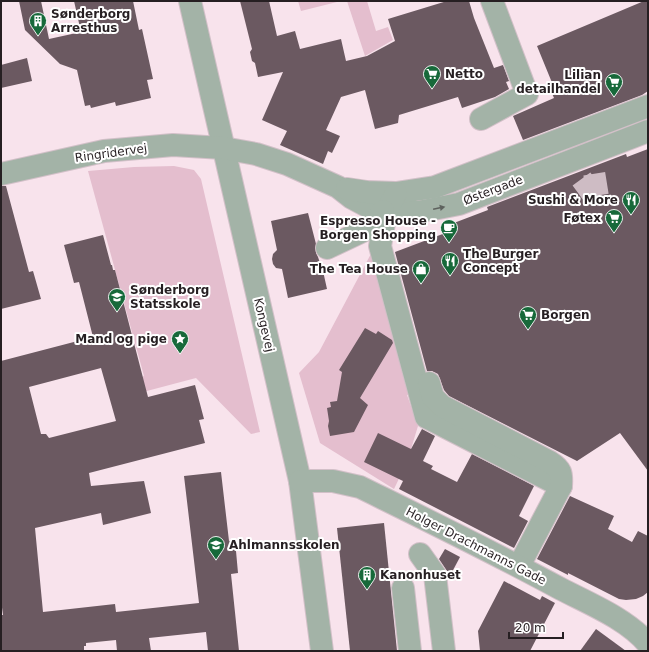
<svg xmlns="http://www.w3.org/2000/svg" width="649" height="652" font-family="'DejaVu Sans',sans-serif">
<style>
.green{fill:#e4bece}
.building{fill:#6b5961;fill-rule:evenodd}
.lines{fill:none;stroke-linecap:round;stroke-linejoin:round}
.minor-tunnel{stroke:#cebcc4;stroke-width:22;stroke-dasharray:22 11;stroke-linecap:butt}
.minor-casing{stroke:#d2c0c8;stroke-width:24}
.minor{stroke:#a3b3a7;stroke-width:22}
.oneway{fill:#5e625e}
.labels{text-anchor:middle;stroke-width:4;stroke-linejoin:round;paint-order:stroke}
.poi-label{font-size:12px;font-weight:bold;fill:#261f22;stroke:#fff;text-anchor:start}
.street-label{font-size:12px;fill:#261f22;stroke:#fff}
</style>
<rect width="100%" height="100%" fill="#f8e3ec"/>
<g class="green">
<path d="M298,1H341L301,11Z"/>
<path d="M347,1H367L376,31L388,27L393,40L365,56Z"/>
<path d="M174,166L194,170L201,179L260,432L251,434L196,378L143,392L140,378L144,376L88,171L134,167Z"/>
<path d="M374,248L418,389L407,395L418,426L407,462L394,489L320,443L299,373L319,352Z"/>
</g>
<g class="building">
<path d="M19,1H41L49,39L81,32L74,1H133L139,30L142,29L153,79L147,80L151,98L116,106L115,102L91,108L90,105L85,106L77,70L60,64L25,30Z"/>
<path d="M240,1H269L277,36L295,31L300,49L341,39L346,61L367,56L395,41L388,19L447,1H469L474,18L494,68L503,65L509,81L506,82L509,89L495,97L462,108L458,97L399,115L398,123L375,129L365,90L341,97L326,130L340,136L332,153L328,151L323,164L280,145L287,131L262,120L283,72L258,77L255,63L252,61L250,52L252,49Z"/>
<path d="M644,1H648V91L642,95L523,140L513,116L554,98L551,91L555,90L537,46Z"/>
<path d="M27,58L32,81L1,88V65Z"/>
<path d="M648,149V471L620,433L577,461L449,396L444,390L438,374L432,371H427L395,252L448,232L446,226L488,210L487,207L626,154L627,157Z"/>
<path d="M1,186H6L29,272L33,271L41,299L1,309Z"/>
<path d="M308,213L316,244V253L318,257L320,263L321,262L327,289L288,298L282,269L276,268L273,264L272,259L273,254L277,250L271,221Z"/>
<path d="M103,235L111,265H112L113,270H115L148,397L195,385L204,419L199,420L205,443L89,473L91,486L144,481L151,513L103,525L101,513L35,528L43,612L115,604L116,612L199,603L184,476L221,472L229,541L235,540L238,573L231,574L239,651H208L206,632L149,638L151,651H117L116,640L86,643V646H84V651H1V615H3L1,600V361L93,337L79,282L74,283L64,245ZM101,368L116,421L49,438L46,434H41L29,387Z"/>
<path d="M365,328L376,334L378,331L392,340L393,343L360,398L368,405L354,432L330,436L328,426L329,421L327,408L331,407L330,402L337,401L342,372L339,370Z"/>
<path d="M422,429L435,436L423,461L433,466L431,469L457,482L472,454L534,486L519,516L528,521L514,548L399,489L403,481L364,462L378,433L411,449Z"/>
<path d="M570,496L614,516L608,529L632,542L638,531L648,536V592L643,596L636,599L626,600L619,599L568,573V575L537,559Z"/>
<path d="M384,523L397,651H350L337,528Z"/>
<path d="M445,549L460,557L451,574L447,571L439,559Z"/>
<path d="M504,581L540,600L542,596L555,603L530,651H480L478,631Z"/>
<path d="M596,629L626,651H580Z"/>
</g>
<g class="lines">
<g class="minor-tunnel">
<path d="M586,142V145L593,166L598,197"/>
<path d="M567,150L570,152L580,177L599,203"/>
</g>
<defs>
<g id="minor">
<path d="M190,1L300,481L322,651"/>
<path d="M481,119L527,94L492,1"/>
<path d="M1,174L104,151L173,145L223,148L256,154L287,164L338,187L352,198L367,206L386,212H418L459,204L648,131"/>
<path d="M347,189L367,192L396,193L435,187L648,106"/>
<path d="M396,193L386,212L380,246L426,417L561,486"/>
<path d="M327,248L363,231L373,225L383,211"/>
<path d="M429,383L433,397L442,406L550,462C561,469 562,473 561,486L519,566"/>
<path d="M300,481H333L360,487C427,520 495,553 561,589C590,604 627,619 648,644"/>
<path d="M420,554L435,575L444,651"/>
<path d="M403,588L410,651"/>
</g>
</defs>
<use href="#minor" class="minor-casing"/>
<use href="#minor" class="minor"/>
</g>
<defs><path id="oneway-solid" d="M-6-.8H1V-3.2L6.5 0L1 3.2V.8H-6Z"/></defs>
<use class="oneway" href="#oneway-solid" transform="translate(439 208) rotate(-12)"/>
<defs>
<symbol id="building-pin" viewBox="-11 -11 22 30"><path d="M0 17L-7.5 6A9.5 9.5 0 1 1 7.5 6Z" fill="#17693a" stroke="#fff"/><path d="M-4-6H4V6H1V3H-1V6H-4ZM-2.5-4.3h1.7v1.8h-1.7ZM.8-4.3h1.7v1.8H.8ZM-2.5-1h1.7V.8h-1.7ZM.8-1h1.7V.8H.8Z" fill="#fff"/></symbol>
<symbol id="supermarket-pin" viewBox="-11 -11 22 30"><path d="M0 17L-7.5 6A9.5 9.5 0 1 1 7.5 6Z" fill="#17693a" stroke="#fff"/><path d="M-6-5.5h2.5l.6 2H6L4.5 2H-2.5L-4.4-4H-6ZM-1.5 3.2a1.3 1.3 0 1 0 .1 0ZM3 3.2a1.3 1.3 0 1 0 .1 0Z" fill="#fff"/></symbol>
<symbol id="restaurant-pin" viewBox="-11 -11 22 30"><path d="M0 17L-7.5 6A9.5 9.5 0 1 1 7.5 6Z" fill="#17693a" stroke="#fff"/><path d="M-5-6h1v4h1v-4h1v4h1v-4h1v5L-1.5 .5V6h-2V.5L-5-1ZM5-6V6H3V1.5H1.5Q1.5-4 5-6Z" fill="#fff"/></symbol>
<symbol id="cafe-pin" viewBox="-11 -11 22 30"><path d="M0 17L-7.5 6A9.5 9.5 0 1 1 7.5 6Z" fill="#17693a" stroke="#fff"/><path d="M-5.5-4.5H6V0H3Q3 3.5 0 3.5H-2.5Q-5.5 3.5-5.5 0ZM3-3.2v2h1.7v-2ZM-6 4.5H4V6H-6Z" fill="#fff"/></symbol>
<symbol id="shop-pin" viewBox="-11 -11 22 30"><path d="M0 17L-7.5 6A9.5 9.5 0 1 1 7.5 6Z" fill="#17693a" stroke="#fff"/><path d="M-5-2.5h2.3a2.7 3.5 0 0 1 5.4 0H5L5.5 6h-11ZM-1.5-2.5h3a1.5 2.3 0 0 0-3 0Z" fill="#fff"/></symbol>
<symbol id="school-pin" viewBox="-11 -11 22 30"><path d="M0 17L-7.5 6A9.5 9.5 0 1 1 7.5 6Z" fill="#17693a" stroke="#fff"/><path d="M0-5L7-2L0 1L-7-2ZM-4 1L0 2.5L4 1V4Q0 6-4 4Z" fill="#fff"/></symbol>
<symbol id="sight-pin" viewBox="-11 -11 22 30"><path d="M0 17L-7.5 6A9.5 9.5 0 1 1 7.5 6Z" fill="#17693a" stroke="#fff"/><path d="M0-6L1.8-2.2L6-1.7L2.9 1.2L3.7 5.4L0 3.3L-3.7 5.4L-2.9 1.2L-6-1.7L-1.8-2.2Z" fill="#fff"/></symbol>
</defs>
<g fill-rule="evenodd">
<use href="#building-pin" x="28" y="11" width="20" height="27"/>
<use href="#supermarket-pin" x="422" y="64" width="20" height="27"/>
<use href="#supermarket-pin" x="604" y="72" width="20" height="27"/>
<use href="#restaurant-pin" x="621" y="190" width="20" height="27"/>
<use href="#supermarket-pin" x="604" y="208" width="20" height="27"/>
<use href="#cafe-pin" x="439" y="218" width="20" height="27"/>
<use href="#restaurant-pin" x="440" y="251" width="20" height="27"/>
<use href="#shop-pin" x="411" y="259" width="20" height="27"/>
<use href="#school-pin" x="107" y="287" width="20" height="27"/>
<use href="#supermarket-pin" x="518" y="305" width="20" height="27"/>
<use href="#sight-pin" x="170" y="329" width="20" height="27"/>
<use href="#school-pin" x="206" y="535" width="20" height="27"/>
<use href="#building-pin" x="357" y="565" width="20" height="27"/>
</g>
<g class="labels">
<g class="poi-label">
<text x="51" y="18">Sønderborg<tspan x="51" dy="14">Arresthus</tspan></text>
<text x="445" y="78">Netto</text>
<text x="601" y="79" text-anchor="end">Lilian<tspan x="601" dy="14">detailhandel</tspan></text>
<text x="618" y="204" text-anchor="end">Sushi &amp; More</text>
<text x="601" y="222" text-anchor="end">Føtex</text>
<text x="436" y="225" text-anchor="end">Espresso House -<tspan x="436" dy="14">Borgen Shopping</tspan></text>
<text x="463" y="258">The Burger<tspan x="463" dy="14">Concept</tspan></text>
<text x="408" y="273" text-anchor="end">The Tea House</text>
<text x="130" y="294">Sønderborg<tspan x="130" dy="14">Statsskole</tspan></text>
<text x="541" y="319">Borgen</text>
<text x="167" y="343" text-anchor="end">Mand og pige</text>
<text x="229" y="549">Ahlmannsskolen</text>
<text x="380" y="579">Kanonhuset</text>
</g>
<g class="street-label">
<text transform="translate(111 153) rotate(-8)" y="4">Ringridervej</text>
<text transform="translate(493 190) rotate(-21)" y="4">Østergade</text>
<text transform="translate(264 325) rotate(77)" y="4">Kongevej</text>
<text transform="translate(476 546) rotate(27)" y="4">Holger Drachmanns Gade</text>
</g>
</g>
<rect width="649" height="652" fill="none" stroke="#261f22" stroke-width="4"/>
<path d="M509 632v6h54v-6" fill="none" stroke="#261f22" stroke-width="2"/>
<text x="515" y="632" font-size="12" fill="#261f22" stroke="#ffffff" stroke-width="3" paint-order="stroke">20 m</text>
</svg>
